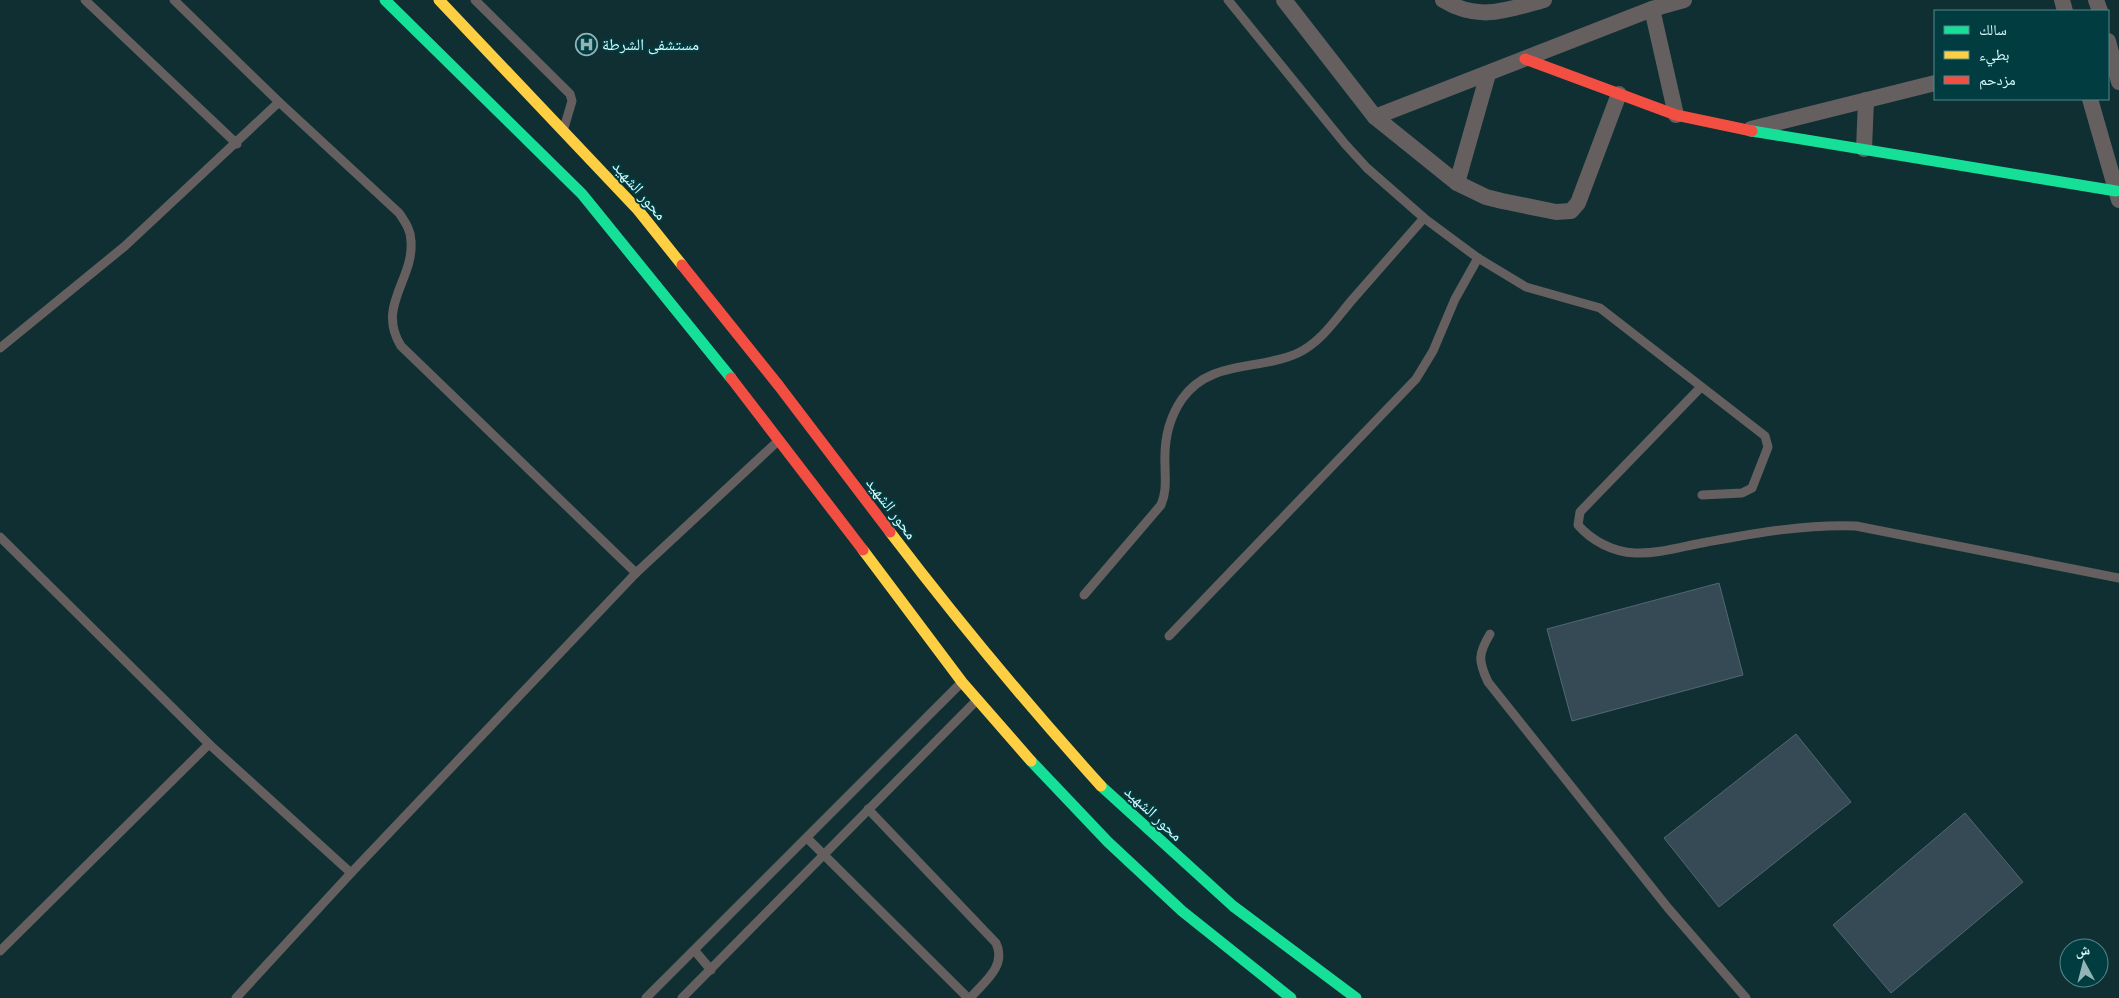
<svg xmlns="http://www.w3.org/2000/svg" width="2119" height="998" font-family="'Exo 2','Noto Naskh Arabic',sans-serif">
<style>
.building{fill:#364a55;stroke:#526772}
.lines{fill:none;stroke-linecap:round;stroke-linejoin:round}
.lane{stroke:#655f5f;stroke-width:9}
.street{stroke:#655f5f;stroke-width:16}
.fast{stroke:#16e098;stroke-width:11}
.slow{stroke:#ffcf43;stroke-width:11}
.jam{stroke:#f24e42;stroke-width:11}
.labels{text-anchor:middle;stroke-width:4;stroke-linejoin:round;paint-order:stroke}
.poi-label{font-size:16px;fill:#d8fbfe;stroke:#013c40;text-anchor:start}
.street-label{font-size:16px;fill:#d8fbfe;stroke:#013c40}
</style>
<rect width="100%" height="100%" fill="#0f2f32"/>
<g class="building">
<path d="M1719,583L1743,675L1572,721L1547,629Z"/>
<path d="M1796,734L1851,802L1719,907L1664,838Z"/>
<path d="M1965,813L2023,882L1891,993L1833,925Z"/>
</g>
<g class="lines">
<g class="lane">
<path d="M85,0L237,144"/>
<path d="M174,0L279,102L399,213C405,222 411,230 411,241C414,280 376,306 401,346L636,573"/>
<path d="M475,0L570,94L572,101L564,128"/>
<path d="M1228,0L1345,144L1367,168L1424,218L1478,258L1526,287L1600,308L1765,436L1768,447L1752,488L1742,493L1702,495"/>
<path d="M0,348L125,246L279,102"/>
<path d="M1701,387L1580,512L1578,525C1592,541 1613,552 1635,553C1659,554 1684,546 1707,542C1757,533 1805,524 1856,526L2119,578"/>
<path d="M0,537L209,744L351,873"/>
<path d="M1084,595L1161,505C1167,491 1165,479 1165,464C1164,442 1169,418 1182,399C1210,359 1259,371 1298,353C1321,342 1336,319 1352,300C1376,273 1400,245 1424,218"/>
<path d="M1490,634C1478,654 1478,661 1488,682L1668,908L1746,998"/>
<path d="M1169,636L1416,379L1433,351L1455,299L1478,258"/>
<path d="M868,809L996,943C1007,966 984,982 970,998"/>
<path d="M807,838L968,998"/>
<path d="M0,951L209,744"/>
<path d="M695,951L711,970"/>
<path d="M236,998L351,873L636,573L778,441"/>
<path d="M646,998L960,684"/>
<path d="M682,998L976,701"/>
</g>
<g class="street">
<path d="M1284,0L1375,117L1457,183L1486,197L1502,201L1556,212L1571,211L1578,203L1619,94"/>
<path d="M1443,0C1479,22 1507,10 1544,0"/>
<path d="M2062,0L2065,11"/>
<path d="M2096,0L2100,11"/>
<path d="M1652,9L1676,115"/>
<path d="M2108,41L2119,82"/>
<path d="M2090,99L2119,200"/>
<path d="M1375,117L1652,9L1684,0"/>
<path d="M1751,129L1935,83"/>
<path d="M1864,149L1866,100"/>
<path d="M1457,183L1488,74"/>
</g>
<g class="fast">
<path d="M385,0L582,194L731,378"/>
<path d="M1752,131L2116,191"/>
<path d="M1031,761L1108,842L1182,911L1291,998"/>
<path d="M1101,786L1233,906L1356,998"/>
</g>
<g class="slow">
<path d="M439,0L638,210L682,265"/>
<path d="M890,532C957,620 1027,704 1101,786"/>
<path d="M863,550L962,682L1031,761"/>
</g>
<g class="jam">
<path d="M1525,59L1676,115L1752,131"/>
<path d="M682,265L779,386L890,532"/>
<path d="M731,378L863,550"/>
</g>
</g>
<defs>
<symbol id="hospital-ring" viewBox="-11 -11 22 22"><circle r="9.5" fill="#013c40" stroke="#92b4b7" stroke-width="1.5"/><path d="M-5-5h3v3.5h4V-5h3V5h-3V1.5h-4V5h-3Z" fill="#92b4b7"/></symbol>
</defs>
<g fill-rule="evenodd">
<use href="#hospital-ring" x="574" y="32" width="25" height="25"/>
</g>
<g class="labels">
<g class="poi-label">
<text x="602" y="50">مستشفى الشرطة</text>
</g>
<g class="street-label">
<text transform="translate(640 190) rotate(49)" y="6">محور الشهيد</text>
<text transform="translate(892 508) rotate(53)" y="6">محور الشهيد</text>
<text transform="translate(1154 813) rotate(43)" y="6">محور الشهيد</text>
</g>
</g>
<rect x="1934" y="10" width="175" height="90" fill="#013c40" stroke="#57888c"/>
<rect x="1944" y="26" width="25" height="8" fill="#16e098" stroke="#57888c"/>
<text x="1979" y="35" font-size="15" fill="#d8fbfe">سالك</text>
<rect x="1944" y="51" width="25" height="8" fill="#ffcf43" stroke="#57888c"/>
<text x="1979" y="60" font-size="15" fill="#d8fbfe">بطيء</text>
<rect x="1944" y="76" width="25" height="8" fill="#f24e42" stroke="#57888c"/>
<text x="1979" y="85" font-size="15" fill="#d8fbfe">مزدحم</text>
<g transform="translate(2084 963) rotate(353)"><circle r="24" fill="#013c40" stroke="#57888c"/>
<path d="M0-4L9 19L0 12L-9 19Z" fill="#92b4b7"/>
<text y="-8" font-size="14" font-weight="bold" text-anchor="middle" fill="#d8fbfe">ش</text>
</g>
</svg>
